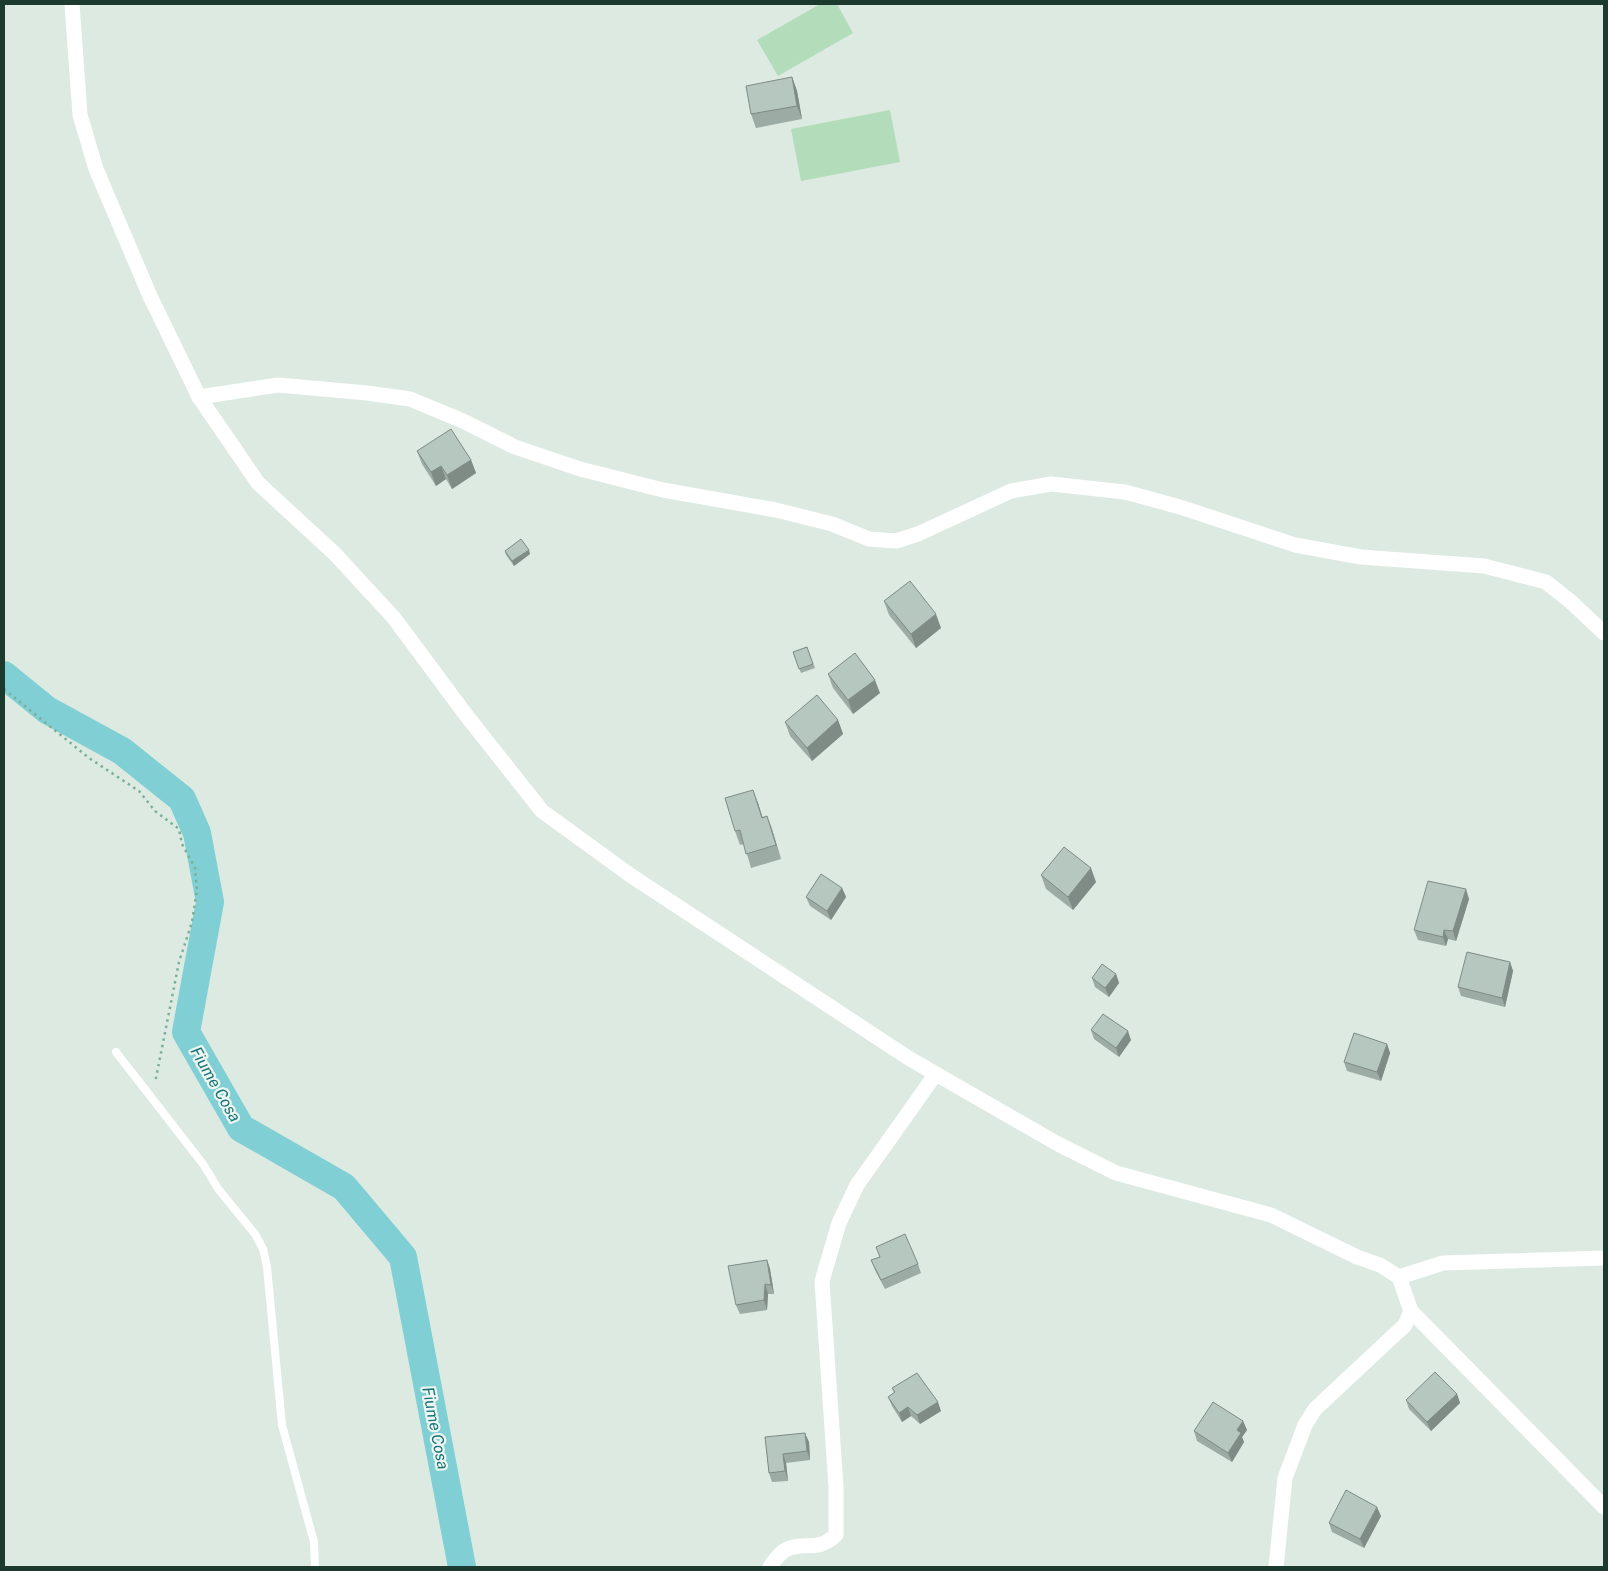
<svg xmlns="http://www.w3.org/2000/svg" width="1608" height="1571" font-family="'Public Sans',sans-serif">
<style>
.park{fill:#b3ddba}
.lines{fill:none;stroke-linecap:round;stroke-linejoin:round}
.river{stroke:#7fcfd4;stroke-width:28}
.path{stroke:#7ab099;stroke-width:2.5;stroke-dasharray:2.5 4;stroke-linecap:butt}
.lane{stroke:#fff;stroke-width:8}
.street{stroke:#fff;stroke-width:15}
.wall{fill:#9caba3}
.shaded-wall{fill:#7f8b85}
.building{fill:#b5c7be;stroke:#7f8b85}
.labels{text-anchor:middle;stroke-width:4.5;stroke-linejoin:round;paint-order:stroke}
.water-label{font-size:16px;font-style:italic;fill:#157278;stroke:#edf6f0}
</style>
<rect width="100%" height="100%" fill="#dceae2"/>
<g class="park">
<path d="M820,4H837L853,33L778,76L757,40Z"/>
<path d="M890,110L900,162L801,181L791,129Z"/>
</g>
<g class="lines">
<path class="river" d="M4,675L47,710L122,751L182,799L197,833L210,902L186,1032L241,1128L344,1187L403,1257L462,1567"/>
<path class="path" d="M4,689L89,758L139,791L155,811L179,829L182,844L195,868L197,890L192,922L179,962L155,1083"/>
<path class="lane" d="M116,1052L203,1164L219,1190L255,1234L263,1249L267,1267L282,1425L314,1542L315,1567"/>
<g class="street">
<path d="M72,4L80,115L96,169L150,296L199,397L258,483L335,554L394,618L466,715L542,811L630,875L910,1059L1058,1144L1116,1173L1271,1215L1357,1257L1380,1265L1399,1277L1443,1263L1604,1258"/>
<path d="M199,397L278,385L367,393L410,399L463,421L515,447L580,469L663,490L776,510L832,524L869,539L896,541L918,534L1011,491L1051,484L1125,492L1180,507L1295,545L1361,557L1484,566L1546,582L1570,601L1604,633"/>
<path d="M1411,1311L1604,1507"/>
<path d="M770,1567C774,1561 779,1553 787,1549C806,1541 816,1553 836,1535V1487L822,1281L839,1223L857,1185L935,1075"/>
<path d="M1276,1567L1285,1478L1305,1425L1315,1409L1405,1325L1411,1311L1399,1277"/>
</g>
</g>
<g class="wall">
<path d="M792,77L797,91L802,119L756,128L751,114Z"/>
<path d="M417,451L471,460L476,473L452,489L446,479L436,486L422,464Z"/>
<path d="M505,551L530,554L514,566L506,555Z"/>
<path d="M884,601L941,628L916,648L889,615Z"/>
<path d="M807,647L815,668L801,673L793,652Z"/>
<path d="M828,674L880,693L853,714L833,688Z"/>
<path d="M838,720L843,734L812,761L790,736L785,722Z"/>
<path d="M758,803L762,817L767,816L781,859L751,868L744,844L740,845L735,831Z"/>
<path d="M1041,875L1096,882L1073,910L1046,889Z"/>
<path d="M842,888L846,897L831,920L810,906L806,897Z"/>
<path d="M1469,899L1456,941L1448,939L1446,946L1418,940L1414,930Z"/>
<path d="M1510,962L1513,971L1505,1007L1461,996L1458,987Z"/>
<path d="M1116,974L1119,983L1109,997L1095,987L1092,978Z"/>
<path d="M1091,1030L1131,1040L1119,1057L1094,1039Z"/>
<path d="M1387,1044L1390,1053L1381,1081L1347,1071L1344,1062Z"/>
<path d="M876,1247L918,1264L921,1273L885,1289L875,1270L871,1260L880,1257Z"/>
<path d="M767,1260L770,1269L774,1294H768L767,1310L740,1314L736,1305Z"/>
<path d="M892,1388L941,1411L920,1424L911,1416L902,1422L892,1406L888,1397L894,1393Z"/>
<path d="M1457,1394L1460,1403L1431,1431L1409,1409L1406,1400Z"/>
<path d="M1243,1421L1247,1430L1242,1437L1244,1442L1232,1462L1197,1441L1194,1431Z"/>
<path d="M765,1437L809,1442L810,1460L786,1463L788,1481L772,1482L769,1473Z"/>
<path d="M1381,1516L1364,1548L1332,1532L1329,1523Z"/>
</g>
<g class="shaded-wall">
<path d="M792,77L797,91L802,119L797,106Z"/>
<path d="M471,460L476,473L452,489L447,475Z"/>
<path d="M441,466L446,479L436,486L431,472Z"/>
<path d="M529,550L530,554L514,566L512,561Z"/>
<path d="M936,614L941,628L916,648L911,634Z"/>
<path d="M875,680L880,693L853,714L848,700Z"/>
<path d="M838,720L843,734L812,761L807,748Z"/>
<path d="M753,790L758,803L767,831L762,818Z"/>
<path d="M767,816L772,829L781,859L776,845Z"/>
<path d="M1091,868L1096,882L1073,910L1068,897Z"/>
<path d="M842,888L846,897L831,920L827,911Z"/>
<path d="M1466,889L1469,899L1456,941L1453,931Z"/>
<path d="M1444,930L1448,939L1446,946L1443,937Z"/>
<path d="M1510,962L1513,971L1505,1007L1502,998Z"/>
<path d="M1116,974L1119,983L1109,997L1105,988Z"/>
<path d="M1128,1031L1131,1040L1119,1057L1116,1048Z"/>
<path d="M1387,1044L1390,1053L1381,1081L1377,1072Z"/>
<path d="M767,1260L770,1269L774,1294L771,1285Z"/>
<path d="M765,1284L768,1294L767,1310L764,1300Z"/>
<path d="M1457,1394L1460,1403L1431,1431L1427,1422Z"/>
<path d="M938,1402L941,1411L920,1424L917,1415Z"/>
<path d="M908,1407L911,1416L902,1422L899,1413Z"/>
<path d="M1243,1421L1247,1430L1242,1437L1244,1442L1232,1462L1228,1453L1237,1430Z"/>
<path d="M805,1433L809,1442L810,1460L807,1451Z"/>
<path d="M783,1454L786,1463L788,1481L785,1471Z"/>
<path d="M1377,1507L1381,1516L1364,1548L1360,1539Z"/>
</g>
<g class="building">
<path d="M792,77L797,106L751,114L746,86Z"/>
<path d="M451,429L471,460L447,475L441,466L431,472L417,451Z"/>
<path d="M521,539L529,550L512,561L505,551Z"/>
<path d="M910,581L936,614L911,634L884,601Z"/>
<path d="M807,647L813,664L799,669L793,652Z"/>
<path d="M855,653L875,680L848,700L828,674Z"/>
<path d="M817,695L838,720L807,748L785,722Z"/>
<path d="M753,790L762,818L767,816L776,845L746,854L740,830L735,831L725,798Z"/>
<path d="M1064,847L1091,868L1068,897L1041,875Z"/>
<path d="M821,874L842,888L827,911L806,897Z"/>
<path d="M1428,881L1466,889L1453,931L1444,930L1443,937L1414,930Z"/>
<path d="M1467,952L1510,962L1502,998L1458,987Z"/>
<path d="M1102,964L1116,974L1105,988L1092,978Z"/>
<path d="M1103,1014L1128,1031L1116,1048L1091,1030Z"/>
<path d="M1354,1033L1387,1044L1377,1072L1344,1062Z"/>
<path d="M905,1234L918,1264L881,1280L871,1260L880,1257L876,1247Z"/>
<path d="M767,1260L771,1285L765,1284L764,1300L736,1305L728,1266Z"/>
<path d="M1435,1372L1457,1394L1427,1422L1406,1400Z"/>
<path d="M917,1373L938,1402L917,1415L908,1407L899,1413L888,1397L895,1392L892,1388Z"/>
<path d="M1213,1402L1243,1421L1237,1430L1241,1433L1228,1453L1194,1431Z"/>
<path d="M805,1433L807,1451L783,1454L785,1471L769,1473L765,1437Z"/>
<path d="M1346,1490L1377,1507L1360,1539L1329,1523Z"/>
</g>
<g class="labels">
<g class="water-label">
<text transform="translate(216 1084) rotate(60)" y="6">Fiume Cosa</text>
<text transform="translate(436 1428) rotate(79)" y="6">Fiume Cosa</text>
</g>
</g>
<rect width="1608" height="1571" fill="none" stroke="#1d3a2f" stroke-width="10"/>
</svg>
